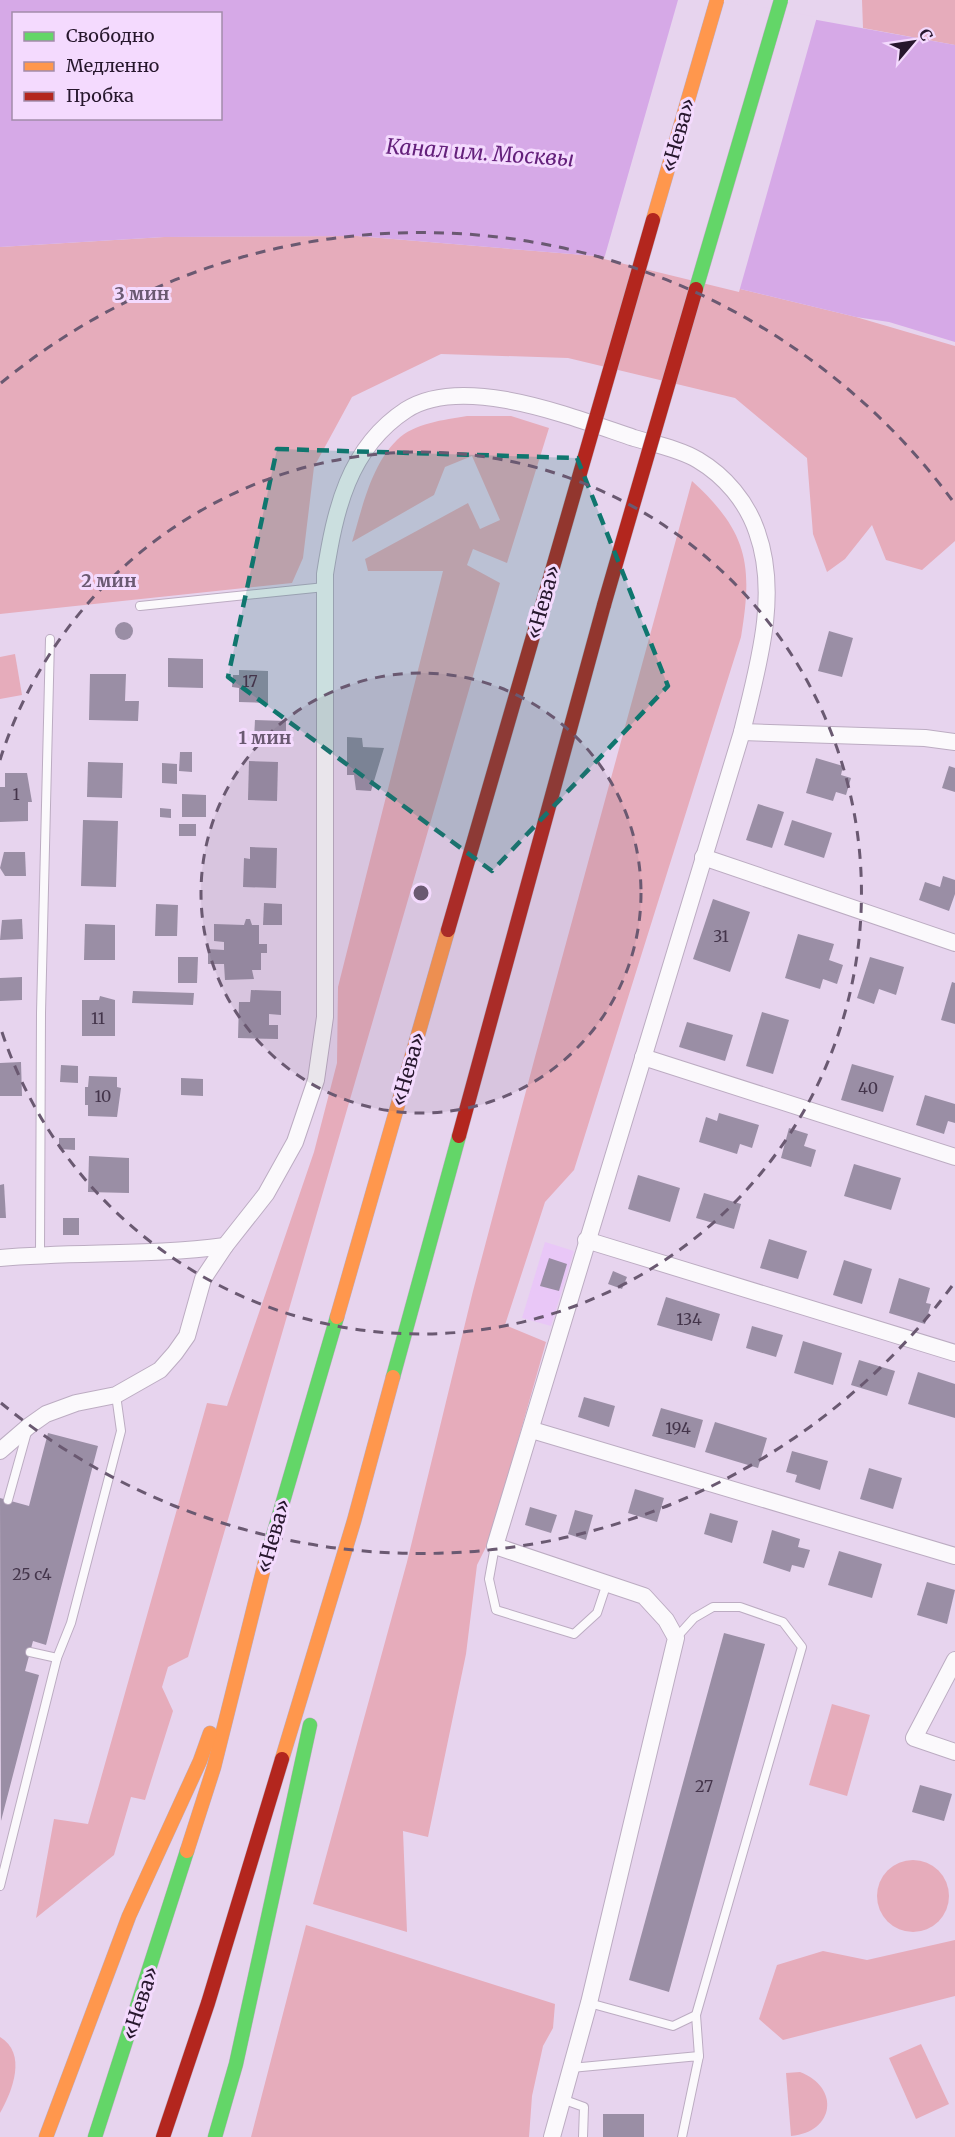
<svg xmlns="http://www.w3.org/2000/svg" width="955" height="2137" font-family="Merriweather,serif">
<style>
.built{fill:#e9c7f7}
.green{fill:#e6acbb}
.water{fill:#d6a9e7;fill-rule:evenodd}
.pier{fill:#e7d4ee}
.building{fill:#9a8ea5}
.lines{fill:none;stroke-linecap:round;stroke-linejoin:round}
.lane-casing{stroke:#bcacc2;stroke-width:10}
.street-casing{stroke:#bcacc2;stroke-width:18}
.fast-casing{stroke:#bcacc2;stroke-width:15}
.slow-casing{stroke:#bcacc2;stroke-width:15}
.jam-casing{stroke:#bcacc2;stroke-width:15}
.lane{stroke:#fbf9fc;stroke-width:8}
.street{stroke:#fbf9fc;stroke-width:16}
.fast{stroke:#63d668;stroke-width:14}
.slow{stroke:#ff974d;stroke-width:14}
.jam{stroke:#b3261e;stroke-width:14}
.fast-bridge-casing{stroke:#bcacc2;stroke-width:15;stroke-linecap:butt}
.slow-bridge-casing{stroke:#bcacc2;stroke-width:15;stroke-linecap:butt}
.jam-bridge-casing{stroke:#bcacc2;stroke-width:15;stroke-linecap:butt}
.fast-bridge{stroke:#63d668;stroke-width:14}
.slow-bridge{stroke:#ff974d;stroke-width:14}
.jam-bridge{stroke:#b3261e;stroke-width:14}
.marked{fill:#0f766e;fill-opacity:0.2;stroke:#0f766e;stroke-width:4.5;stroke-dasharray:12 8;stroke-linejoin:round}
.ring{fill:none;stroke:#6a5971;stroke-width:3;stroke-dasharray:10 8}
.labels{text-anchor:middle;stroke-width:6;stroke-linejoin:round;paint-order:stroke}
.number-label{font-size:16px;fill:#44354b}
.street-label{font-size:20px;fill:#27172d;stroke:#f4dafe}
.water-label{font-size:21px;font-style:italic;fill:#64207b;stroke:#f4dafe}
.centre{fill:#6a5971;stroke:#f4dafe;stroke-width:3}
.ring-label{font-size:18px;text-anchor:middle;font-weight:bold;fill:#6a5971;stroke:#f4dafe;stroke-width:6;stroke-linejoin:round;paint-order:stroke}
</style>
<rect width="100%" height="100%" fill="#e7d4ee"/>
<path class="built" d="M545,1242L574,1251L551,1326L522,1318Z"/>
<g class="green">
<path d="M862,0H955V45L863,28Z"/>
<path d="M357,236L608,257L856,317L955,346V541L922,570L886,560L872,525L845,559L827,572L813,534L807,458L735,398L568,358L441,354L352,397L314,467L303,558L292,583L0,614V247L164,237Z"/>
<path d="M467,416H511L549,428L507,563L473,549L467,565L500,583L188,1657L168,1667L162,1687L173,1711L145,1800L131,1797L114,1855L36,1918L54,1819L88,1824L207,1403L227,1406L314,1152L337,1063L338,987L443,571H368L365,559L468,503L480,529L500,520L472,456L445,467L434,495L352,542C362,509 371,465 397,440C414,423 444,420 467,416Z"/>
<path d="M692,481C748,532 753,565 741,637L574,1170L545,1202L505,1325L546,1342L490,1539L477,1565L466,1654L428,1837L403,1831L407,1932L313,1904L407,1562L473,1291L535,1057Z"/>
<path d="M15,654L22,695L0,699V657Z"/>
<path d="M832,1704L870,1715L847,1796L809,1785Z"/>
<circle cx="913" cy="1896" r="36"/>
<path d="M306,1925L555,2004L553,2028L543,2046L532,2096L529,2137H251Z"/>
<path d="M955,1940V1996L783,2040L759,2019L777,1965L823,1951L867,1960Z"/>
<path d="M0,2037C27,2053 13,2090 0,2113Z"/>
<path d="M921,2044L949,2104L916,2119L889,2058Z"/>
<path d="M800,2072C840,2087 835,2132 791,2136L786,2073Z"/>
</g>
<path class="water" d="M0,0H706L955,45V342L889,322L856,317L608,257L357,236L164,237L0,247ZM14,14H220V118H14Z"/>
<path class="pier" d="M678,0H723L817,17L739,292L604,259Z"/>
<g class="building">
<circle cx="124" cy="631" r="9"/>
<path d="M829,631L853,638L842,677L818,671Z"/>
<path d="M168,658L203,659V688L168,687Z"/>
<path d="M239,670L268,671V703L239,702V688L232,687L233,675H239Z"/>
<path d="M90,674H126L125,701H139L138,721L89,720Z"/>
<path d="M255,720L286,721V739H254Z"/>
<path d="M347,737L362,738L363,747L384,748L371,791L356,790L354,775H347Z"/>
<path d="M180,752H192V772L179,771Z"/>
<path d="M816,758L843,766L841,775L851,778L846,795L836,792L833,801L806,793Z"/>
<path d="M249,761L278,762L277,801L248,800Z"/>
<path d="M88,762L123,763L122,798L87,797Z"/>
<path d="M162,763L177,764V784L162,783Z"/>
<path d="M949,766L955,768V792L942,788Z"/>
<path d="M5,773H27L32,802H28V821L0,822V787H5Z"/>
<path d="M182,794L206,795V817H182Z"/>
<path d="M758,804L784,812L772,848L746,840Z"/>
<path d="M160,808L171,809V818L160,817Z"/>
<path d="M83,820L118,821L116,887L81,886Z"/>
<path d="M792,820L832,833L824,858L784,845Z"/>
<rect x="179" y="824" width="17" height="12"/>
<path d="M250,847L277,848L276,888L243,887L244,858L250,859Z"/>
<path d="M4,852H25L26,876H5L0,868Z"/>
<path d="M943,876L955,880V894L949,911L919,900L925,882L940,887Z"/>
<path d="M713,899L750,912L730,972L693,959Z"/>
<path d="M264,903L282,904V925H263Z"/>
<path d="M156,904L178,905L177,936H155Z"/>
<path d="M22,919L23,939L0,940L2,920Z"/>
<path d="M246,919H250L252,925H259V944H267V953H261V970H252L254,979L225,980L224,964H208V949L224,950V942L214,941V924L244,925Z"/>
<path d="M85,924L115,925V960H84Z"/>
<path d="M798,934L834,944L829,960L843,965L837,984L823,979L820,989L785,978Z"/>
<path d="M178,957H198L197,983H178Z"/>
<path d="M870,957L904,967L896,995L879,989L874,1004L857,998Z"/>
<path d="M22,977V1000L0,1001V978Z"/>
<path d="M952,982L955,983V1024L941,1020Z"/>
<path d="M251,990L281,991V1015L269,1014V1025H278V1039L238,1038L239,1002H250Z"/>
<path d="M133,991L194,993L193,1005L132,1003Z"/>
<path d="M100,996L115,1000V1036H82V1000H99Z"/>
<path d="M762,1012L789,1020L773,1074L746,1066Z"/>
<path d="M687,1022L733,1035L725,1061L679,1047Z"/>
<path d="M21,1062L22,1096H0V1063Z"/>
<path d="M852,1064L894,1076L883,1112L841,1100Z"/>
<path d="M61,1065L78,1066V1083L60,1082Z"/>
<path d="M89,1076L117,1077V1087L121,1088L117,1117L88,1116V1105H85V1087H88Z"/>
<path d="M181,1078L203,1079V1096L181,1095Z"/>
<path d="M925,1095L955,1104V1123L948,1121L944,1134L916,1125Z"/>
<path d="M719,1113L759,1125L752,1148L740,1144L737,1154L699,1142L706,1117L717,1121Z"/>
<path d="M789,1128L808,1134L804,1146L816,1150L811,1167L781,1158Z"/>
<path d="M59,1138H75V1150L59,1149Z"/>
<path d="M89,1156L129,1158V1193L88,1192Z"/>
<path d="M854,1164L901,1178L891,1210L844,1196Z"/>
<path d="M638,1175L680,1188L670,1222L628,1209Z"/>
<path d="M4,1184L6,1218H0V1185Z"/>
<path d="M704,1193L741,1204L734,1229L696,1218Z"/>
<rect x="63" y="1218" width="16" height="17"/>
<path d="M769,1239L807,1251L798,1279L760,1268Z"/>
<path d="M549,1258L567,1264L559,1291L540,1286Z"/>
<path d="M844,1260L872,1269L862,1304L833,1295Z"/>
<path d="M613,1271L627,1277L622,1289L608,1284Z"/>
<path d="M899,1278L930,1288L926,1303L931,1304L925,1324L889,1313Z"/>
<path d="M666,1297L720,1314L712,1341L657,1325Z"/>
<path d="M752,1326L783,1335L776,1357L746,1348Z"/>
<path d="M803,1341L842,1353L833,1385L794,1373Z"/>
<path d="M859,1360L895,1371L887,1396L851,1385Z"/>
<path d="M918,1372L955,1384V1418L908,1404Z"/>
<path d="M584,1397L615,1406L609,1427L578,1417Z"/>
<path d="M661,1408L703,1420L695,1448L652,1436Z"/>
<path d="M715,1422L767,1438L758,1468L705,1452Z"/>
<path d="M48,1433L98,1446L46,1645L33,1641L25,1671L39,1675L1,1821L0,1498L29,1506Z"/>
<path d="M792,1451L828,1461L820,1490L795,1482L797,1475L786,1472Z"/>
<path d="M869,1468L902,1478L893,1509L860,1499Z"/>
<path d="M635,1489L664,1498L657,1522L628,1513Z"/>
<path d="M530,1507L557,1515L551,1533L525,1525Z"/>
<path d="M575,1510L593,1515L586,1540L568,1534Z"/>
<path d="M710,1513L738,1521L732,1543L704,1534Z"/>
<path d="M772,1530L800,1539L798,1547L810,1550L804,1568L792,1565L790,1572L763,1563Z"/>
<path d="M839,1551L882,1564L872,1598L828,1585Z"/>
<path d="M927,1582L955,1590L947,1624L917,1615Z"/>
<path d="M724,1633L765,1644L669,1992L629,1980Z"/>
<path d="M920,1785L952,1794L944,1821L912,1812Z"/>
<rect x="603" y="2114" width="41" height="23"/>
</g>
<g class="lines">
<defs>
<g id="lane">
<path d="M140,606L325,587"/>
<path d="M40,1254L41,1013L50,639"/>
<path d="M8,1500L27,1432"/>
<path d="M495,1546L489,1579L496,1610L574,1634L597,1613L607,1583"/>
<path d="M30,1652L57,1658"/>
<path d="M0,1886L57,1658L71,1623L121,1431L116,1395"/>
<path d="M589,2003L673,2026L696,2015L802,1647L783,1622L740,1607H713L694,1618L676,1638"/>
<path d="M696,2015L699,2056"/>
<path d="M571,2068L699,2056L682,2137"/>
<path d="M562,2099L584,2107L583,2137"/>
</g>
<g id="street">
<path d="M742,732L925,738L955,742"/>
<path d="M703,857L955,943"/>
<path d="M643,1057L955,1157"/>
<path d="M586,1240L955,1353"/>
<path d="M0,1258C75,1251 150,1256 225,1246"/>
<path d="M532,1430L955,1556"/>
<path d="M0,1451L29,1426L46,1414L76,1403L116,1395L160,1370L175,1353L187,1336L203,1279L225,1246L266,1194L295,1142L316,1080L325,1017V574C335,511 348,448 406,410C464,373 574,418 634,438C654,444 680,449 698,460C725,476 747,502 757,532C780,596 757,669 742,732L495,1546L644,1596L666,1620L676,1638L589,2003L552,2137"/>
<path d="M955,1660L914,1738L955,1752"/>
</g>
<g id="fast">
<path d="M393,1377L459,1136"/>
<path d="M265,1563L337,1317"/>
<path d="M95,2137L187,1851"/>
<path d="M215,2137L236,2064L310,1725"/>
</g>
<g id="slow">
<path d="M337,1317L448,930"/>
<path d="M282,1759L354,1521L393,1377"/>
<path d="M187,1851L214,1767L265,1563"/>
<path d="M46,2137L129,1916L200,1761L210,1733"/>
</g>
<g id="jam">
<path d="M448,930L547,588"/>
<path d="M459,1136L604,605"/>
<path d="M163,2137L208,2003L282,1759"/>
</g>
</defs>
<use href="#lane" class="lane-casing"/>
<use href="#street" class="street-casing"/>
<use href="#fast" class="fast-casing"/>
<use href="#slow" class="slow-casing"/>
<use href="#jam" class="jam-casing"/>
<use href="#lane" class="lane"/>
<use href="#street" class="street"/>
<use href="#fast" class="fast"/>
<use href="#slow" class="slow"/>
<use href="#jam" class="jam"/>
<defs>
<path id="fast-bridge" d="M696,289L781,0"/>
<path id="slow-bridge" d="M653,220L717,0"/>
<g id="jam-bridge">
<path d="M547,588L653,220"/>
<path d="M604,605L696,289"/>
</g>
</defs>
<use href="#fast-bridge" class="fast-bridge-casing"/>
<use href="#slow-bridge" class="slow-bridge-casing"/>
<use href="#jam-bridge" class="jam-bridge-casing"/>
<use href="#fast-bridge" class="fast-bridge"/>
<use href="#slow-bridge" class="slow-bridge"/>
<use href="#jam-bridge" class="jam-bridge"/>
</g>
<path class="marked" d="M277,449L577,458L668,686L492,871L228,677Z"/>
<circle cx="421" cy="893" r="220" fill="#6a5971" fill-opacity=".12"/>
<g class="ring">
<circle cx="421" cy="893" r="220"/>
<path d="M0 760A441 441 0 1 1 0 1026"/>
<path d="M952 1286A661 661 0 0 1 1 1403M1 383A661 661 0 0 1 952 500"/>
</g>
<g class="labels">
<g class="number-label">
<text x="250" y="687">17</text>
<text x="16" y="800">1</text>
<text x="721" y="942">31</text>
<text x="98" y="1024">11</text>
<text x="868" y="1094">40</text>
<text x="103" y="1102">10</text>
<text x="689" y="1325">134</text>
<text x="678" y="1434">194</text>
<text x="32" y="1580">25 с4</text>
<text x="704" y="1792">27</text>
</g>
<g class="street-label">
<text transform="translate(678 135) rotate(-74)" y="7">«Нева»</text>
<text transform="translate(543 602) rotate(-74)" y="7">«Нева»</text>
<text transform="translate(408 1069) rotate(-74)" y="7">«Нева»</text>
<text transform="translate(273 1536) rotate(-74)" y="7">«Нева»</text>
<text transform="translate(140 2003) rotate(-72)" y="7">«Нева»</text>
</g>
<g class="water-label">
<text transform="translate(480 153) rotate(4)" y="7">Канал им. Москвы</text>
</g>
</g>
<circle cx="421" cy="893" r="9" class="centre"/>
<g class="ring-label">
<text x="142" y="300">3 мин</text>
<text x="109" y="587">2 мин</text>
<text x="265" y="744">1 мин</text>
</g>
<rect x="12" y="12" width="210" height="108" fill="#f4dafe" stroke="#a28caa" stroke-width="1.5"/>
<rect x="24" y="32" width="30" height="9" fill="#63d668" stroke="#a28caa" stroke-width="1.5"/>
<text x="66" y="42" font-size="18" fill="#27172d">Свободно</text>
<rect x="24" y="62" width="30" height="9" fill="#ff974d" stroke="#a28caa" stroke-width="1.5"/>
<text x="66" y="72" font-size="18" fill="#27172d">Медленно</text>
<rect x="24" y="92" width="30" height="9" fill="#b3261e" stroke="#a28caa" stroke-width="1.5"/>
<text x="66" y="102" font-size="18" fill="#27172d">Пробка</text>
<g transform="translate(913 42) rotate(61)" stroke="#f4dafe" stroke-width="4.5" paint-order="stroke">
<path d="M0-4.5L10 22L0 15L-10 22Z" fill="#27172d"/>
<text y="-9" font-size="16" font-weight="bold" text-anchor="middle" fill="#27172d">С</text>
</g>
</svg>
